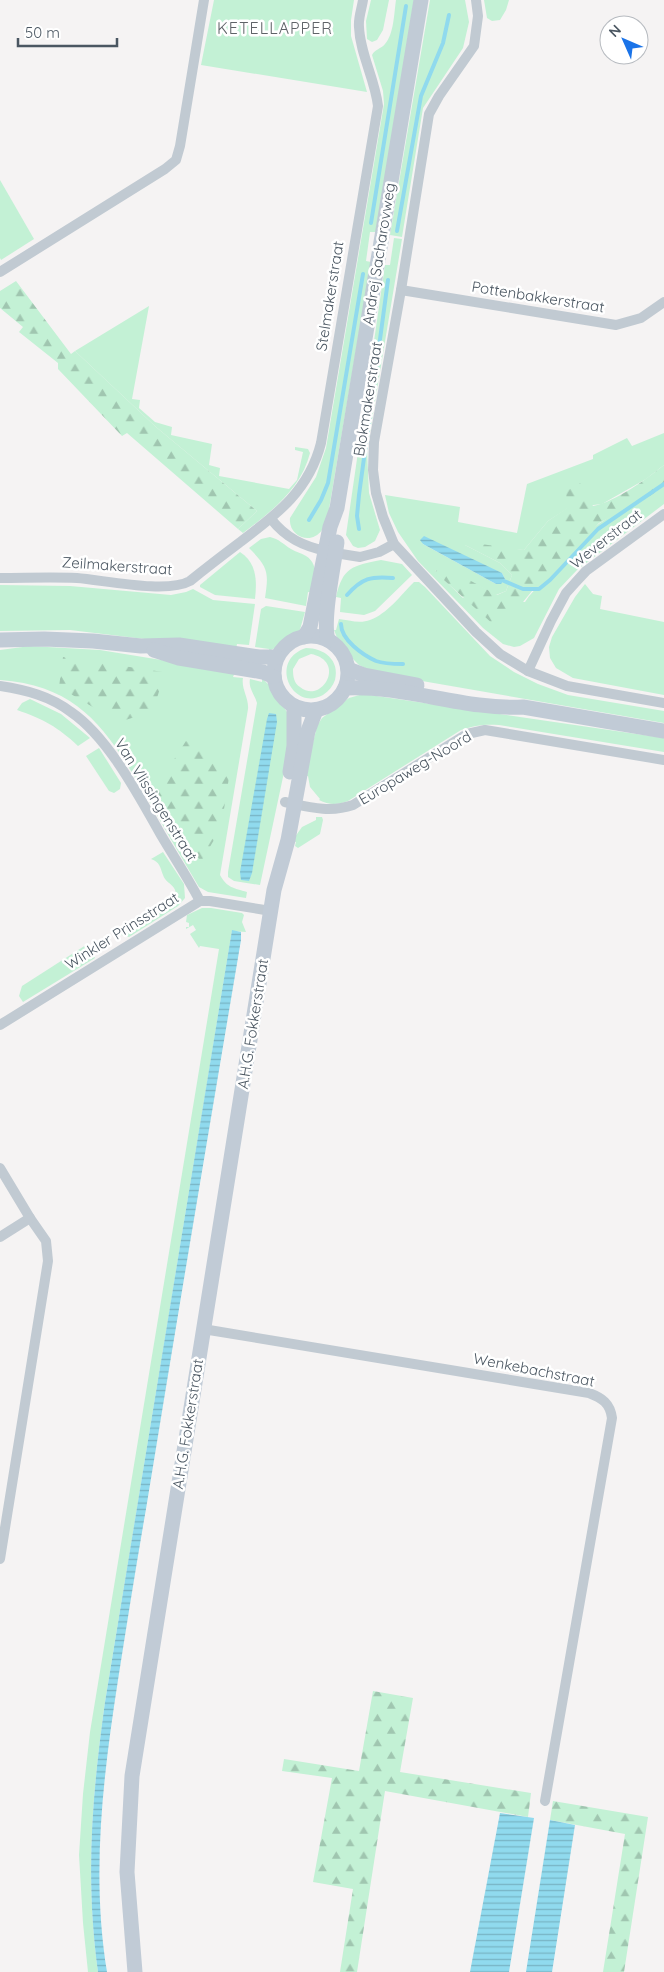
<svg xmlns="http://www.w3.org/2000/svg" width="664" height="1972" font-family="Quicksand,sans-serif">
<style>
.green{fill:#c3f1d5;fill-rule:evenodd}
.forest{fill:url(#forest-firs)}
.water{fill:url(#water-rules)}
.lines{fill:none;stroke-linecap:round;stroke-linejoin:round}
.stream{stroke:#90daee;stroke-width:4}
.street{stroke:#c1cad2;stroke-width:10}
.secondary{stroke:#c1cbd6;stroke-width:15}
.labels{text-anchor:middle;stroke-width:5;stroke-linejoin:round;paint-order:stroke}
.street-label{font-size:15px;fill:#4a5661;stroke:#fff}
.neighbourhood-label{font-size:16px;letter-spacing:1px;fill:#5f6368;stroke:#fff}
</style>
<defs>
<pattern id="forest-firs" width="22" height="20" patternUnits="userSpaceOnUse" patternTransform="scale(1.25)"><rect width="22" height="20" fill="#c3f1d5"/><path d="M5 1l3.5 6h-7zM16 11l3.5 6h-7z" fill="#a0c6b0"/></pattern>
<pattern id="water-rules" width="6" height="5" patternUnits="userSpaceOnUse" patternTransform="scale(1.25)"><rect width="6" height="5" fill="#90daee"/><path d="M0 2.5h6" fill="none" stroke="#78b4c4"/></pattern>
</defs>
<rect width="100%" height="100%" fill="#f5f3f3"/>
<g class="green">
<path d="M214,0H354L351,20V36L367,92L201,65Z"/>
<path d="M371,0H389L383,30L377,40L372,42L367,39L366,21Z"/>
<path d="M396,0H414L376,232H370L366,261L371,262L328,515C326,520 325,526 322,530C311,546 288,536 290,518L316,477L326,448L384,104L383,91L372,55C375,49 381,49 385,44C394,34 394,13 396,0Z"/>
<path d="M430,0H465L469,22L463,48L423,108L402,237L390,235Z"/>
<path d="M484,0H509L506,10L500,20L492,21L487,18Z"/>
<path d="M0,180L34,239L1,260L0,258Z"/>
<path d="M394,238L402,239L367,450L369,493L380,530L375,541L365,547L358,548L353,546L346,535L385,265H390Z"/>
<path d="M149,306L132,399L140,400L139,408L155,422L172,427L171,435L212,444L209,465L220,468L219,476L289,489L297,480L303,452L295,450V447L308,449L310,453C301,489 271,512 243,533L238,529L257,511L156,427L75,351Z"/>
<path d="M664,433V465L646,479L602,504L568,508L548,521L524,550L465,545L500,563L512,575L506,591L496,595L445,568L435,571L463,598L525,602C535,586 551,577 563,564C575,551 586,533 600,523C620,509 644,501 664,486V504L577,570L559,589L534,638L520,646L514,647L503,644L483,628L418,561L398,532L389,513L385,495L460,507L458,522L517,533L527,484L593,459V455L627,438L632,446ZM421,543L502,573L505,579L503,582L496,584Z"/>
<path d="M270,537C279,539 283,544 291,549C296,552 301,553 306,556C319,564 315,580 314,593L308,592L306,606L265,598C269,572 268,567 249,548L261,539Z"/>
<path d="M240,552C257,563 257,581 255,599L215,595L200,587V585Z"/>
<path d="M381,560L402,564L412,575L375,611L364,615L340,612L341,598L336,597C343,567 352,566 381,560Z"/>
<path d="M414,582H419L425,587L490,656L514,672L538,684L568,695L664,711V723L376,673L359,665L353,659L338,640L334,630H336L339,619C348,620 360,624 370,620C387,614 401,595 414,582Z"/>
<path d="M585,584L593,594L602,596L600,609L664,622V695L573,678L556,668L550,658L549,647L552,637L575,597Z"/>
<path d="M0,585L70,586L171,595L186,592L193,589L213,600L255,604L249,645L237,644L236,650L70,630L0,631Z"/>
<path d="M266,606L305,612L299,633C289,639 280,646 269,651V649L255,647L261,609Z"/>
<path d="M30,646L100,650L235,672L233,677L243,678C241,689 249,698 248,709L220,875C227,888 234,888 247,892L246,898L208,892L199,887C181,857 164,827 147,798C109,733 82,686 0,680V650Z"/>
<path d="M306,648C324,648 340,660 335,680C333,686 329,691 323,695C292,712 268,660 306,648ZM311,654C347,661 322,705 300,687C294,683 293,677 293,669L299,659Z"/>
<path d="M262,678L269,685L289,715L286,763L260,885L234,881L228,877V872L257,703C255,695 248,688 250,679L262,682Z"/>
<path d="M363,694L664,738V752L499,725C485,724 475,725 461,730L348,801C337,805 329,805 319,800L320,799L310,787L308,776H305L317,726L322,718L349,698Z"/>
<path d="M30,699L61,714L90,738L78,746C58,727 43,719 17,710L22,703Z"/>
<path d="M99,748L121,783L120,789L114,793L109,791L86,756Z"/>
<path d="M316,817H322L323,820L320,834L298,848L295,846L296,842L292,841L302,827L316,820Z"/>
<path d="M163,852L184,884L185,898L178,906L129,937L121,935L118,932L119,930L166,900V902L176,895C176,884 166,884 163,875C160,867 160,862 151,859Z"/>
<path d="M202,908H211L242,913L244,915L242,922L246,932L232,931L105,1702C92,1796 85,1877 98,1972H88L83,1923L79,1855L83,1794L90,1732L219,949L200,946L199,948L190,934L196,930L193,925L186,929V927H189V923L186,922L187,915Z"/>
<path d="M86,945L93,950L95,958L23,1002L19,996L22,986Z"/>
</g>
<g class="forest">
<path d="M16,281L71,354L75,351L156,427L257,511L238,529L127,433L122,436L58,369V363L19,332L23,327L0,308V291Z"/>
<path d="M664,465V486L647,498L599,523L564,563L545,582L532,591L514,613L494,625L435,572L439,567H445L497,595L506,591L512,575L500,563L465,545L466,542L524,550L548,521L567,508L566,491L580,483L593,506C617,501 645,480 664,465Z"/>
<path d="M63,657L163,672C162,680 158,700 153,706C145,715 129,719 118,722L59,687Z"/>
<path d="M186,741L222,760L230,771L221,828L201,862L155,789Z"/>
<path d="M373,1691L413,1698L400,1772L531,1793L528,1817L385,1791L357,1972H340L353,1889L313,1882L332,1778L282,1771L284,1759L359,1771Z"/>
<path d="M553,1801L648,1817L624,1972H603L625,1834L550,1820Z"/>
</g>
<g class="water">
<path d="M424,536L502,573L505,579L501,584H496L423,544L420,540Z"/>
<path d="M269,713L276,714L277,722L252,873L249,881L241,880L240,872L267,719Z"/>
<path d="M232,930L241,932V940C209,1129 177,1319 146,1509C136,1566 127,1623 118,1680C103,1777 91,1874 107,1972H98C85,1877 92,1796 105,1702Z"/>
<path d="M500,1813L534,1818L509,1972H470Z"/>
<path d="M550,1820L575,1825L552,1972H526Z"/>
</g>
<g class="lines">
<g class="stream">
<path d="M371,223L406,6"/>
<path d="M397,231L421,96L443,43L449,15"/>
<path d="M309,520L321,500L328,483L363,274"/>
<path d="M359,529L357,516L359,495L388,280"/>
<path d="M504,581L523,589H539L550,580L598,529L664,484"/>
<path d="M347,595C362,578 371,576 393,578"/>
<path d="M341,624C341,640 363,655 376,661C384,664 395,664 403,664"/>
</g>
<g class="street">
<path d="M476,0L478,16L474,46L439,96L429,114L401,290L374,442L373,470L376,493L383,517L394,544L476,632L500,654L528,671L567,686L664,703"/>
<path d="M0,272L165,169L176,160L180,146L204,0"/>
<path d="M401,290L616,325L641,318L664,302"/>
<path d="M271,519C286,538 303,546 326,551"/>
<path d="M335,553L360,557L379,552L394,544"/>
<path d="M0,578C25,578 51,577 77,578C104,580 167,594 190,581C206,568 223,555 239,543C276,515 309,491 321,443L378,106C375,79 360,54 359,27C358,18 362,8 363,0"/>
<path d="M528,671L551,621L566,593L575,583L586,571L664,514"/>
<path d="M0,686C26,690 50,696 71,712C108,737 139,796 161,835C174,857 188,878 200,901"/>
<path d="M285,802C309,807 330,813 353,805L467,734L485,730L664,760"/>
<path d="M0,1025L200,901H210L271,911"/>
<path d="M0,1168L30,1218L46,1241L48,1261L0,1559"/>
<path d="M0,1237L30,1218"/>
<path d="M203,1329L589,1393C602,1398 610,1403 612,1418L545,1801"/>
</g>
<g class="secondary">
<circle cx="311" cy="673" r="37"/>
<path d="M304,637L310,627L330,527L337,508L421,0"/>
<path d="M0,640L44,639L93,641L141,646L179,645L259,657H277"/>
<path d="M328,640C322,620 334,565 337,542"/>
<path d="M154,650L179,658L263,672L274,677"/>
<path d="M348,669L364,675L417,685"/>
<path d="M345,688C405,685 464,710 523,707L664,731"/>
<path d="M290,772L294,746V706"/>
<path d="M135,1972L127,1872L132,1776L274,890L288,840L308,731L316,710"/>
</g>
</g>
<g class="labels">
<g class="street-label">
<text transform="translate(379 254) rotate(-81)" y="5">Andrej Sacharovweg</text>
<text transform="translate(330 296) rotate(-81)" y="5">Stelmakerstraat</text>
<text transform="translate(538 297) rotate(9)" y="5">Pottenbakkerstraat</text>
<text transform="translate(368 399) rotate(-81)" y="5">Blokmakerstraat</text>
<text transform="translate(606 539) rotate(-38)" y="5">Weverstraat</text>
<text transform="translate(117 566) rotate(4)" y="5">Zeilmakerstraat</text>
<text transform="translate(415 768) rotate(-31)" y="5">Europaweg-Noord</text>
<text transform="translate(156 800) rotate(58)" y="5">Van Vlissingenstraat</text>
<text transform="translate(122 931) rotate(-32)" y="5">Winkler Prinsstraat</text>
<text transform="translate(253 1024) rotate(-81)" y="5">A.H.G. Fokkerstraat</text>
<text transform="translate(534 1370) rotate(11)" y="5">Wenkebachstraat</text>
<text transform="translate(188 1424) rotate(-81)" y="5">A.H.G. Fokkerstraat</text>
</g>
<g class="neighbourhood-label">
<text x="275" y="34">KETELLAPPER</text>
</g>
</g>
<g transform="translate(624 40) rotate(315)"><circle r="24" fill="#ffffff" stroke="#b7bbc0"/>
<path d="M0-4L9 19L0 12L-9 19Z" fill="#1a73e8"/>
<text y="-8" font-size="14" font-weight="bold" text-anchor="middle" fill="#4a5661">N</text>
</g>
<path d="M18 38v8h99v-8" fill="none" stroke="#4a5661" stroke-width="2.5"/>
<text x="25" y="38" font-size="15" fill="#4a5661" stroke="#ffffff" stroke-width="4" paint-order="stroke">50 m</text>
</svg>
